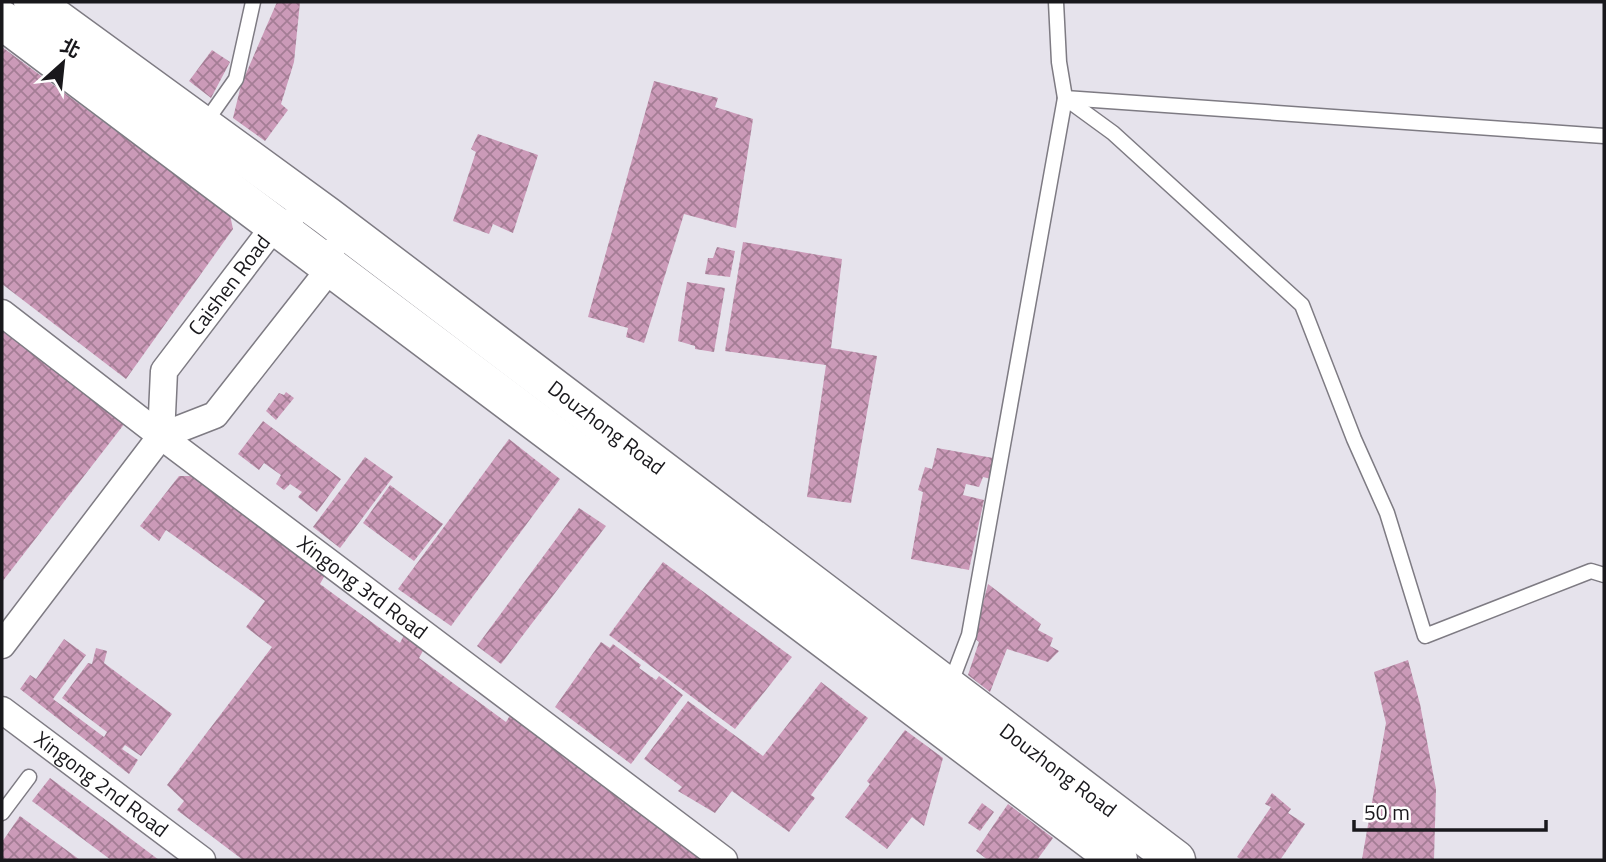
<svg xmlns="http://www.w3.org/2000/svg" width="1606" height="862" font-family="'Titillium Web','Noto Sans TC',sans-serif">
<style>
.building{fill:url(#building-cross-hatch)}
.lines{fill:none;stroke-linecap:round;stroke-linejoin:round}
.lane-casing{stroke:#7e7b83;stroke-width:17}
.street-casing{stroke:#7e7b83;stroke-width:29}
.secondary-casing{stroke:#7e7b83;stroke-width:41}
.lane{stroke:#fff;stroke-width:14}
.street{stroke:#fff;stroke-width:26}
.secondary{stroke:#fff;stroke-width:38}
.labels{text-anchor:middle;stroke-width:5;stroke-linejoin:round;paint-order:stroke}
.street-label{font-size:21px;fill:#19181c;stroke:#fff}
</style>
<defs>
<pattern id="building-cross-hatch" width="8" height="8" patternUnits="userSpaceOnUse" patternTransform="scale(1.75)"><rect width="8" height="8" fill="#cb9ab8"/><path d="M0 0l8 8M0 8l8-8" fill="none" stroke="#a47d95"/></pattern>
</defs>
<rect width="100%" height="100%" fill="#e6e3ec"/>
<g class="building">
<path d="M277,2H300L294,62L281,104L288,110L265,141L233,118L241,85Z"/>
<path d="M2,47L230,215L233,229L126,379L2,284Z"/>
<path d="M212,50L230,62L211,98L189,81Z"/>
<path d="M654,81L718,98L715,107L753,119L736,228L684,214L644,343L626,337L628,328L588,317Z"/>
<path d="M478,134L538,155L513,233L493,224L489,234L453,221L476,152L471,149Z"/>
<path d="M743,242L842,259L831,348L877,356L851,503L807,497L826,365L725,351Z"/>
<path d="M717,247L735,251L730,277L705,274L708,258H713Z"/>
<path d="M687,282L725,288L714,352L695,349V346L678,341Z"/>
<path d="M2,330L125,423L2,582Z"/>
<path d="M286,392L294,398L276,420L266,411L279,393L284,395Z"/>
<path d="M263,421L341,479L317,512L298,497L302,492L290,484L284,490L276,484L281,475L264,463L259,470L238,454Z"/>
<path d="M509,439L560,479L451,626L398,589Z"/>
<path d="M937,448L993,458L991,479L983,477L979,487L966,484L963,495L984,500L969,570L911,559L923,492L918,490L925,467L932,469Z"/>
<path d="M365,457L393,477L340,548L313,527Z"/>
<path d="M179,476H197L325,575L320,584L400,643L404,635L424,649L419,658L506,722L511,714L706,860H243L177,810L184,801L167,785L272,647L246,627L265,601L166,530L159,541L140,526Z"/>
<path d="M390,485L443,524L414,561L363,523Z"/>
<path d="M579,508L606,526L501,664L477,646Z"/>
<path d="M663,562L792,657L735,729L609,635Z"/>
<path d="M988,584L1041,624L1038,630L1053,638L1050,646L1059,651L1048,662L1007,649L990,692L968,675L979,642L974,638Z"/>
<path d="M64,639L86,655L53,699L104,737L107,732L62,698L88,663L92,664L96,648L107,651L104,663L172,714L141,756L125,745L122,749L138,760L129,774L20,689L30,675L36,679Z"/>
<path d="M601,642L610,648L613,644L641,665L639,668L656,680L659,676L683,695L631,764L555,707Z"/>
<path d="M1408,660L1420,704L1436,789L1434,860H1365L1362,859L1386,723L1374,672Z"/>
<path d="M821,682L868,718L811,795L815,798L789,832L732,791L715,813L678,791L682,787L644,759L688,701L763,756Z"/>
<path d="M905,730L943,758L924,826L912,817L887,849L845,817L870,784L867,781Z"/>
<path d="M50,778L159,860H111L32,801Z"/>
<path d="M1272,793L1291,809L1288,813L1305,824L1280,860H1242L1237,857L1271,807L1265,804Z"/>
<path d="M982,803L994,812L980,831L968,823Z"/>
<path d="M1008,804L1053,838L1037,860H988L976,851Z"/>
<path d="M20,816L80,860H2V842Z"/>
</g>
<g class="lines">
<defs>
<g id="lane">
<path d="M1065,98L1113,133L1302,305L1354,439L1387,513L1425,636L1591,571L1604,575"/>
<path d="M1065,98L1604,136"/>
<path d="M205,123L236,79L253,2"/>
<path d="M950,685L969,635L1065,98L1059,62L1056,2"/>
<path d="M2,813L29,777"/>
</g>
<g id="street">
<path id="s1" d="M2,313L161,436L724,860"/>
<path id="s2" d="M161,436L164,371L276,224L290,222"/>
<path d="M2,645L161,436L215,415L332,266L331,252"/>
<path id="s3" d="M2,710L202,860"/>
</g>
<g id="secondary">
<path id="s4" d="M33,2L327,216L1176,860"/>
<path d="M2,20C376,298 745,581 1118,860"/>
</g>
</defs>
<use href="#lane" class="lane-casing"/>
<use href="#street" class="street-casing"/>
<use href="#secondary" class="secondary-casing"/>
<use href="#lane" class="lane"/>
<use href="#street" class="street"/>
<use href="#secondary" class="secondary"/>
</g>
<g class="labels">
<g class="street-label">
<text dy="7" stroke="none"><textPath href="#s2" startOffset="173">Caishen Road</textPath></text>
<text dy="7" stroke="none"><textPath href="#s4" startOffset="714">Douzhong Road</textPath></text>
<text dy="7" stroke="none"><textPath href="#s1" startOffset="453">Xingong 3rd Road</textPath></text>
<text dy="7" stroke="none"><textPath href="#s4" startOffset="1281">Douzhong Road</textPath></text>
<text dy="7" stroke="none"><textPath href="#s3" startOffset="124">Xingong 2nd Road</textPath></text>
</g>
</g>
<rect width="1606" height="862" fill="none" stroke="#19181c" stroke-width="7"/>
<g transform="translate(63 63) rotate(27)" stroke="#ffffff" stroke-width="5" paint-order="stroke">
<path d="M0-5L12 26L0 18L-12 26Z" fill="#19181c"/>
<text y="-10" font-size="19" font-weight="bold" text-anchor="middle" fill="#19181c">北</text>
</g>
<path d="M1354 820v10h192v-10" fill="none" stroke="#19181c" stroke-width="3.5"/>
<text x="1364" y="820" font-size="21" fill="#19181c" stroke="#ffffff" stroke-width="5" paint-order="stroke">50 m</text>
</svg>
